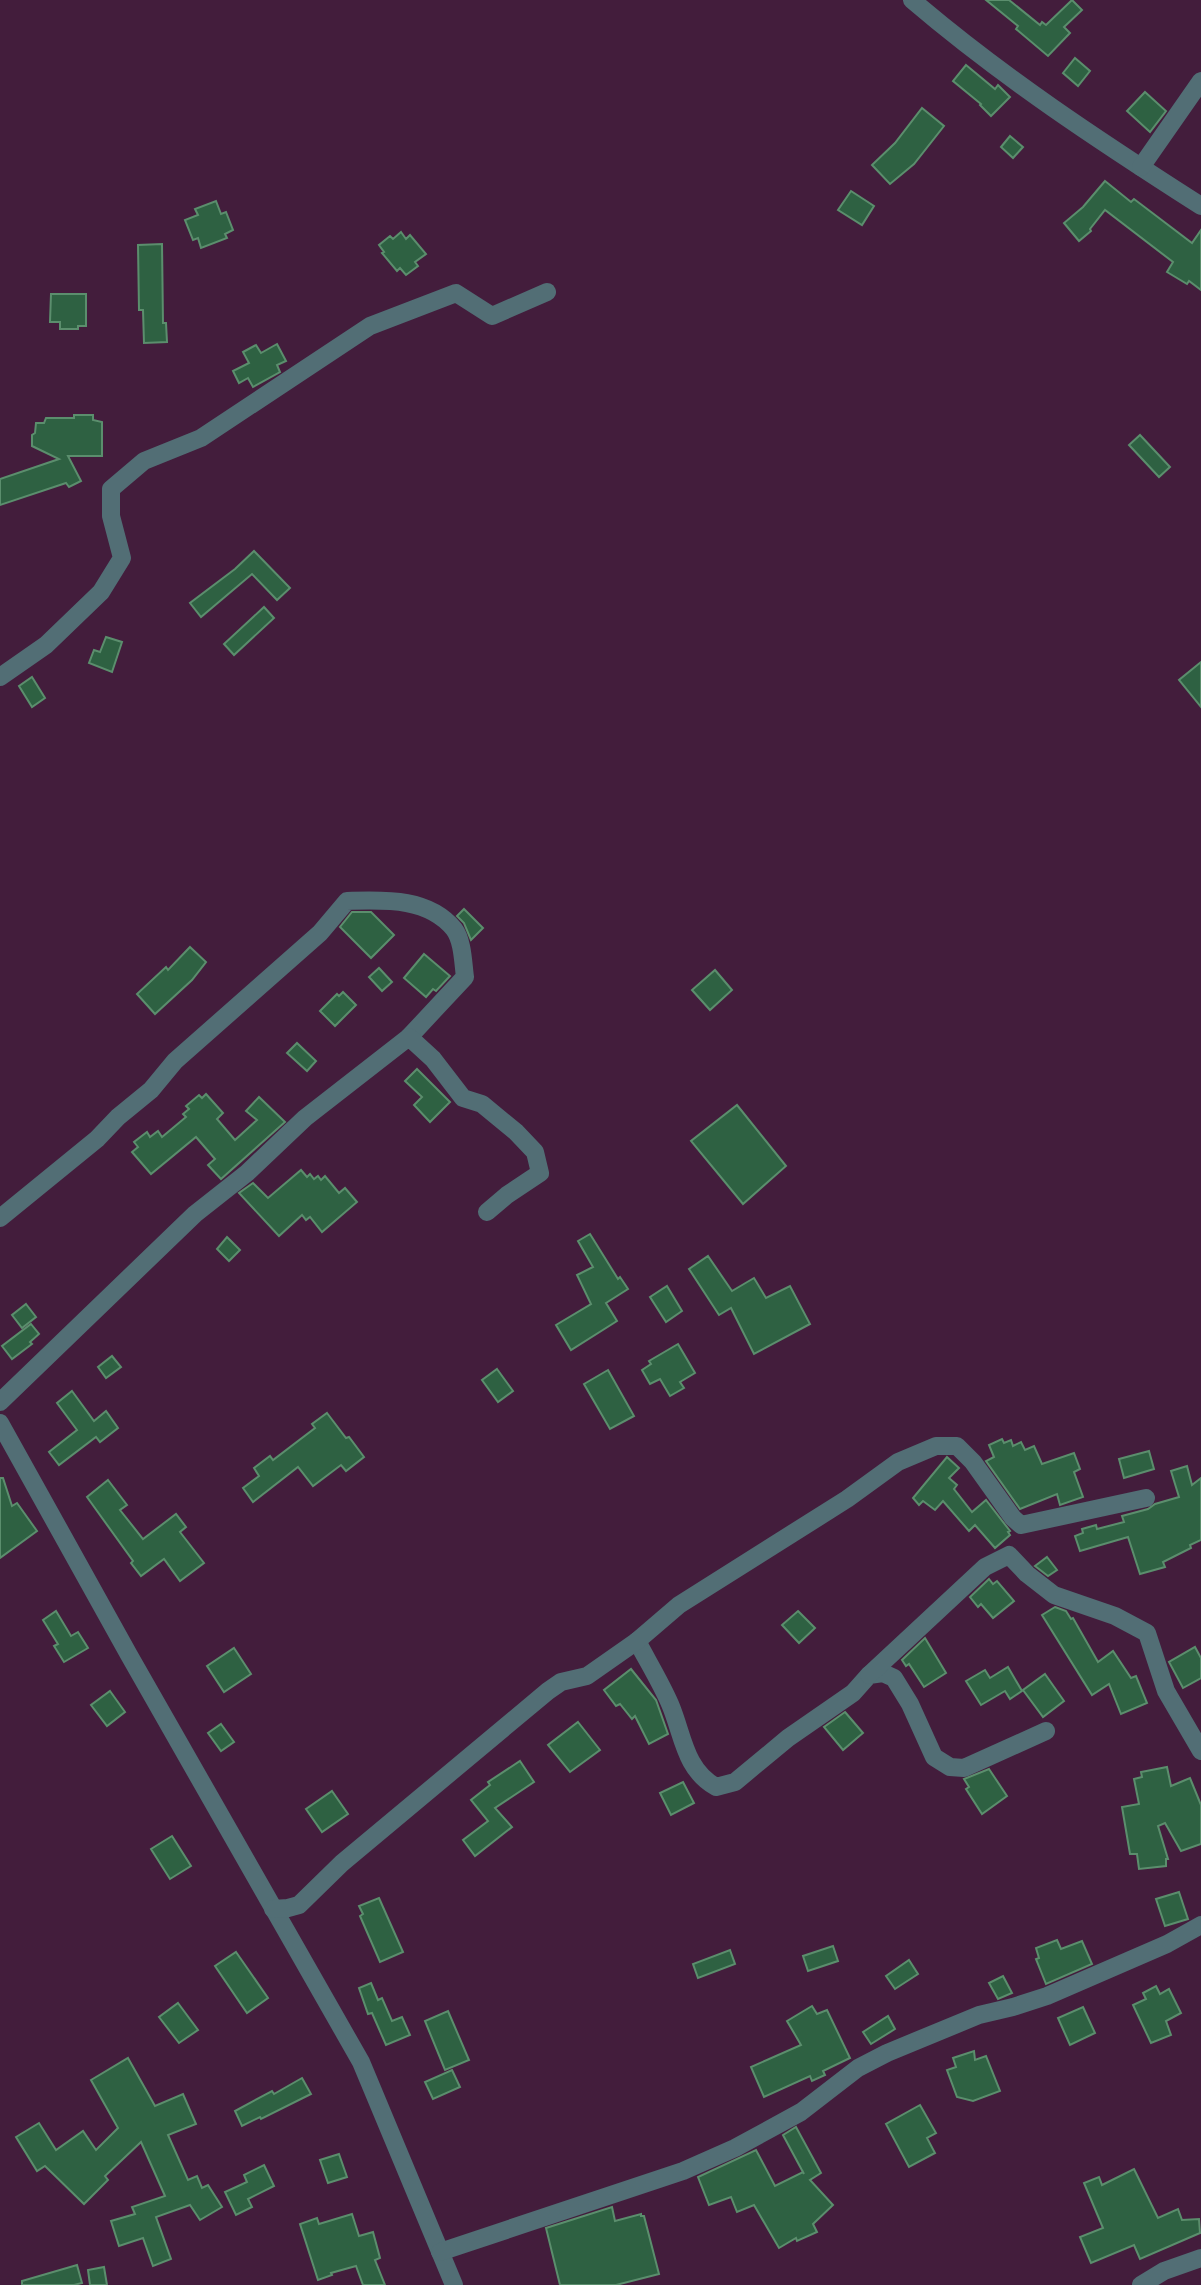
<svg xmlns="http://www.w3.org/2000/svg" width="1201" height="2285" font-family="Roboto,sans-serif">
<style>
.building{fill:#2e6142;stroke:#5b8e6d;stroke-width:2}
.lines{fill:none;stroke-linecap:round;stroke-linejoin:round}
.minor{stroke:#526e75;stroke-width:18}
</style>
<rect width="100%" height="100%" fill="#431d3c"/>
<g class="building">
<path d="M986,0H1009L1040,25L1042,22L1046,25L1072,0L1082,10L1064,27L1070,33L1048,56L1016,29L1018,26Z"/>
<path d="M1075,58L1090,71L1078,86L1063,73Z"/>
<path d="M966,65L995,89L998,85L1010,97L991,116L980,105L981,104L953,81Z"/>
<path d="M1145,92L1166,111L1150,132L1127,111Z"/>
<path d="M922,108L944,126L914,164L890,184L872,165L895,143Z"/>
<path d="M1010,136L1023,147L1013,158L1001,147Z"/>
<path d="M1105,181L1131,202L1134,199L1192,243L1201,230V290L1189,281L1187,284L1167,272L1173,262L1105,210L1090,229L1091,231L1079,241L1064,223L1083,207Z"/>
<path d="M851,191L874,206L862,225L838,210Z"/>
<path d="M216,201L221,214L226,212L233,230L225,234L227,238L201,248L198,238L193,240L185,220L198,215L195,209Z"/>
<path d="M401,232L406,239L410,235L426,254L415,262L418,266L406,275L400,268L397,271L382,253L384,252L379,245L390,236L393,239Z"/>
<path d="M162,244L163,323H166L167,342L144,343L143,310H139L138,245Z"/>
<path d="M51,294H86V326H78V329H60V322H50Z"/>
<path d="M277,344L286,361L277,365L280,372L253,387L248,378L239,383L233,371L249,363L243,352L256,345L261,353Z"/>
<path d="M74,415H93V420L102,422V456H68L81,481L69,487L66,483L0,505V479L59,459L32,446V435L35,433L36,423H44L46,418H74Z"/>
<path d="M1140,435L1170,467L1159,477L1129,445Z"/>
<path d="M254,551L290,588L277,600L252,574L201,617L190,603L235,569Z"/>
<path d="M264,607L274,618L234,655L224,644Z"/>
<path d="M106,637L122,642L112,672L89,663L94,650L100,652Z"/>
<path d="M1201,662V707L1179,680Z"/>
<path d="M32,677L45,698L32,707L19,686Z"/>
<path d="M464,909L483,928L471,940L464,923L457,916Z"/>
<path d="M352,912H371L394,935L371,958L340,927Z"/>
<path d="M190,947L206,962L192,980L155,1014L137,994L166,967L168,970Z"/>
<path d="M424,954L450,976L436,991L433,989L426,997L404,978Z"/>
<path d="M379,968L392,982L382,991L369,977Z"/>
<path d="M715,970L732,990L710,1010L692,990Z"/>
<path d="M343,992L356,1005L335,1026L320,1011L337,994L339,996Z"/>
<path d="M297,1043L316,1061L307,1071L287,1053Z"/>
<path d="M417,1069L450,1102L430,1122L414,1105L422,1097L405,1081Z"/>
<path d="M206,1094L223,1113L217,1119L235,1140L257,1120L246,1111L259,1097L285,1122L221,1179L208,1165L215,1159L196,1137L151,1174L132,1152L138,1147L134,1142L147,1132L150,1137L158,1131L162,1137L186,1117L183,1114L189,1109L186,1106L199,1095L202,1098Z"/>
<path d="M737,1105L786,1166L743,1204L691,1141Z"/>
<path d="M301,1170L307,1177L310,1174L314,1179L318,1176L321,1180L325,1176L339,1193L345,1188L357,1202L322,1232L310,1217L306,1220L302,1215L279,1236L239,1193L253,1183L268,1198Z"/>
<path d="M590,1234L618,1279L620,1277L628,1289L606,1303L617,1321L571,1350L556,1325L591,1304L577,1275L593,1267L578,1241Z"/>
<path d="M227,1237L240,1250L229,1261L217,1249Z"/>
<path d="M708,1256L732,1291L754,1278L766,1298L790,1286L810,1324L754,1354L731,1308L719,1315L689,1269Z"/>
<path d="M667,1286L682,1311L666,1322L650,1297Z"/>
<path d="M26,1304L36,1317L22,1328L12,1315Z"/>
<path d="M31,1324L39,1334L30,1342L32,1344L12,1359L2,1346Z"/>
<path d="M678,1344L695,1373L680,1382L684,1388L670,1396L660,1379L650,1384L642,1370L651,1364L649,1361Z"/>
<path d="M112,1356L121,1367L106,1378L98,1367Z"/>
<path d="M497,1369L513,1391L498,1402L482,1380Z"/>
<path d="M608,1370L634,1416L610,1429L584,1384Z"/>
<path d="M72,1391L94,1421L106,1411L118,1428L100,1442L96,1437L59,1465L49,1452L77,1430L57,1403Z"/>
<path d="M327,1413L346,1438L349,1437L364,1457L346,1471L341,1465L313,1486L298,1467L253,1502L243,1488L259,1476L254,1468L270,1456L273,1460L315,1428L312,1424Z"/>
<path d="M1002,1439L1004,1443L1011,1440L1013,1446L1021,1442L1025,1450L1034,1446L1042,1464L1074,1453L1080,1469L1074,1472L1083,1497L1060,1505L1057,1494L1020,1509L986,1461L994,1457L989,1445Z"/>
<path d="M1149,1451L1154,1469L1124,1478L1119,1459Z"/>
<path d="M947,1457L959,1468L949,1478L957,1485L954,1489L972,1512L986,1500L1010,1531L1008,1532L1010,1535L995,1548L975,1525L969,1531L943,1501L935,1510L923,1501L919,1505L913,1498Z"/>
<path d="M1187,1466L1192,1485L1201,1478V1540L1190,1545L1191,1548L1163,1562L1165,1567L1140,1574L1128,1537L1080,1551L1075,1536L1083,1533L1082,1529L1096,1525L1097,1529L1124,1522L1122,1516L1148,1509L1155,1504L1179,1497L1171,1471Z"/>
<path d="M0,1478H3L12,1506L17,1503L37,1531L0,1558Z"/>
<path d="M108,1480L127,1505L120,1510L143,1539L176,1514L186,1527L180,1532L204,1563L180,1581L164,1559L141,1576L131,1563L133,1561L87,1497Z"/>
<path d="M1047,1557L1057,1570L1048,1576L1035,1566Z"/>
<path d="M989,1579L993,1584L997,1581L1014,1601L993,1618L981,1604L978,1607L970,1597Z"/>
<path d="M1055,1607L1066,1611L1071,1619L1073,1618L1098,1662L1113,1651L1131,1678L1136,1676L1147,1703L1121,1714L1109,1684L1092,1695L1042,1615Z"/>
<path d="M56,1611L71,1636L78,1632L88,1648L64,1662L54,1646L58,1644L43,1620Z"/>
<path d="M798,1611L815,1628L799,1643L782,1625Z"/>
<path d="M925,1638L946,1673L924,1687L909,1664L906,1666L902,1660Z"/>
<path d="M1195,1647L1201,1658V1678L1183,1688L1169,1662Z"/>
<path d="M234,1648L251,1674L224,1692L207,1666Z"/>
<path d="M1008,1667L1022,1691L1010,1699L1005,1691L981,1705L966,1681L985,1670L990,1678Z"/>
<path d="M631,1669L656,1700L668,1734L649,1744L635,1716L632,1719L620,1704L616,1706L604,1690Z"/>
<path d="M1045,1674L1064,1701L1043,1717L1023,1690Z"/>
<path d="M110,1691L125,1712L107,1726L91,1705Z"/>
<path d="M845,1712L863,1733L843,1750L824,1727Z"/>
<path d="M578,1722L600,1750L570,1772L548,1745Z"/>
<path d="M221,1724L234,1742L221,1751L208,1733Z"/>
<path d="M520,1761L534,1782L495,1808L512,1827L475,1856L463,1840L488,1821L471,1800L490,1785L488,1782Z"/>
<path d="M1167,1767L1171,1786L1190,1778L1201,1805V1844L1181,1851L1165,1823L1158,1826L1168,1859H1166V1866L1139,1869L1137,1854H1130L1122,1807L1139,1804L1134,1779L1142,1777L1141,1772Z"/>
<path d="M989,1769L1007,1796L982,1814L966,1789L969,1787L964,1779Z"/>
<path d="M683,1782L694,1803L671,1815L660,1793Z"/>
<path d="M332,1791L348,1814L322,1832L306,1809Z"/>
<path d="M172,1836L191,1866L170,1879L151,1849Z"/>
<path d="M1179,1892L1188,1919L1165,1926L1156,1899Z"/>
<path d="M379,1898L403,1952L380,1962L360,1916L363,1914L359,1906Z"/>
<path d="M1057,1940L1061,1949L1082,1941L1092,1964L1046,1984L1036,1959L1039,1958L1036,1948Z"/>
<path d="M833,1946L838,1961L808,1971L803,1956Z"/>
<path d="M730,1950L735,1964L698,1978L693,1964Z"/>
<path d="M236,1952L268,1998L247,2013L215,1966Z"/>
<path d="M909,1960L918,1974L895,1989L886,1976Z"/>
<path d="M1003,1976L1012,1993L998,1999L989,1983Z"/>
<path d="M371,1983L378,2000L382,1998L392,2021L402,2017L410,2035L386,2045L372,2013L368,2014L359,1988Z"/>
<path d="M1156,1986L1160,1994L1169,1989L1181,2013L1166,2021L1171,2035L1151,2043L1133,2005L1146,1999L1143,1993Z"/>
<path d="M178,2003L198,2030L179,2043L159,2017Z"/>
<path d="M812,2006L817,2014L827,2010L850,2058L823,2071L825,2075L812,2081L810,2076L764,2097L751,2067L801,2045L787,2021Z"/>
<path d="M1083,2007L1095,2033L1070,2045L1058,2018Z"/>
<path d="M448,2011L469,2060L445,2070L425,2021Z"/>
<path d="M888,2016L895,2029L871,2044L863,2032Z"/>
<path d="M974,2051L975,2060L986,2056L1000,2091L973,2101L957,2097L947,2070L956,2067L953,2058Z"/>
<path d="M128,2058L155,2106L183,2094L196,2124L168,2135L188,2180L197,2176L202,2188L208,2185L222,2207L200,2220L190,2205L156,2217L171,2259L153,2266L143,2238L119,2246L111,2221L135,2214L132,2207L165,2196L141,2142L105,2176L108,2180L84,2204L45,2166L37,2171L16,2137L39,2123L56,2150L83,2131L96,2150L118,2128L91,2080Z"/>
<path d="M452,2070L460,2087L433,2099L425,2082Z"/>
<path d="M302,2078L311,2094L261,2119L260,2117L242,2126L235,2111L272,2091L274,2094Z"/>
<path d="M920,2105L936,2133L927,2138L935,2153L909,2167L886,2124Z"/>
<path d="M796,2127L821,2173L810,2180L833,2205L813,2224L817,2232L797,2241L796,2238L779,2248L754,2205L737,2212L731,2197L709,2205L698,2177L756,2150L775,2186L803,2172L804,2174L783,2135Z"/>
<path d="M339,2154L347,2177L328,2183L320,2160Z"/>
<path d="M264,2165L274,2186L248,2199L252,2207L236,2215L225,2192L247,2182L244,2175Z"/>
<path d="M1134,2169L1158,2218L1178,2209L1182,2220L1199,2219L1200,2233L1140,2259L1134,2245L1091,2263L1080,2237L1103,2228L1084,2183L1099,2177L1102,2185Z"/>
<path d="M612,2207L615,2221L641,2214V2216H644L659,2274L616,2285H560L546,2228Z"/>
<path d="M352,2214L359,2236L373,2232L380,2258L375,2260L385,2285H363L356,2266L331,2273L332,2275L318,2280L300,2224L317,2218L319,2224Z"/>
<path d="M77,2265L82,2283L74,2285H22V2281Z"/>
<path d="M104,2267L107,2285H90L88,2270Z"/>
</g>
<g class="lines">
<g class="minor">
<path d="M912,0C1002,77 1101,142 1201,206"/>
<path d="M1141,167L1201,81"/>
<path d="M0,677L46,645L101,592L122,558L111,516V489L144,461L201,438L370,326L456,293L492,316L547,292"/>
<path d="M0,1218L97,1139L118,1117L151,1090L175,1061L320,933L347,901C383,900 428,897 454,929C463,941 463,963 465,977L409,1037"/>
<path d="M0,1402L195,1214L247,1173L305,1118L409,1037L433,1059L463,1098L482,1104L516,1132L535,1152L540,1173L507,1195L487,1212"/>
<path d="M0,1423L129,1655L361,2062L454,2285"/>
<path d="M637,1641C648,1662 661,1683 670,1704C683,1734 684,1769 716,1787L735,1782L788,1738L853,1693L869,1675L883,1673L894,1678L910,1704L934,1757L950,1767L964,1768L1046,1731"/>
<path d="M869,1675L985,1567L1009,1555L1027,1574L1054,1595L1115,1616L1147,1633L1166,1691L1201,1751"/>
<path d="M273,1909L288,1908L299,1905L342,1863L548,1691L561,1682L587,1676L637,1641L679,1605L847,1499L898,1462L936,1446H957L973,1462L1013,1518L1021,1525L1146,1498"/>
<path d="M440,2252L683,2171L735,2148L801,2112L858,2068L887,2053L979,2015L1013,2007L1047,1996L1167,1944L1201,1925"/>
<path d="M1141,2285L1164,2271L1201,2258"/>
</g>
</g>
</svg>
